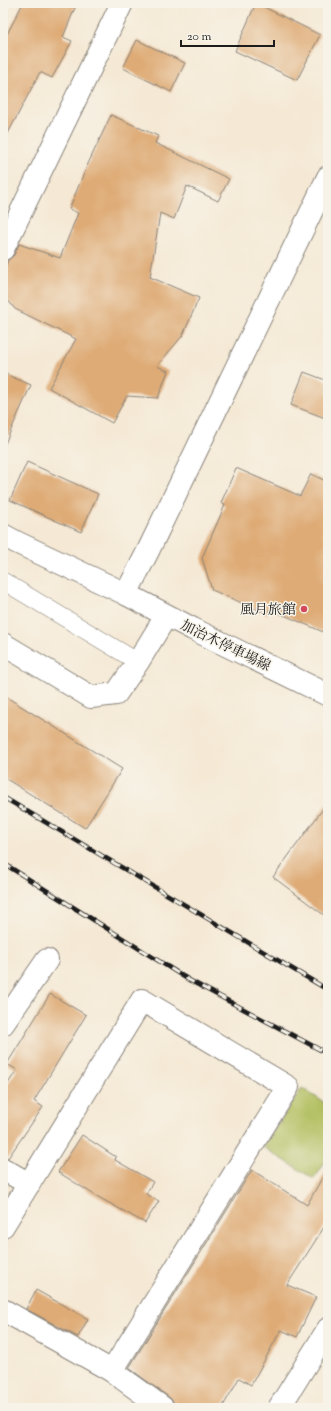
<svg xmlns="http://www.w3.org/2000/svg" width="331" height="1411" font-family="'Sorts Mill Goudy','Noto Serif JP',serif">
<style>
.green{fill:#b2bf61;stroke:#676e3e}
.building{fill:#deaa75}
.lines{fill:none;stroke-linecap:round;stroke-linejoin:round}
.service-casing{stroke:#888278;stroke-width:18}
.minor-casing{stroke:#888278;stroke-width:24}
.tertiary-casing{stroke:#888278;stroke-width:24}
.secondary-casing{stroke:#888278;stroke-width:24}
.service{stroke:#fff;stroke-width:17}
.minor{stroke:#fff;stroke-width:22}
.tertiary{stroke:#fff;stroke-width:22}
.secondary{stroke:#fff;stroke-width:22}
.rail-casing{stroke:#1c1c1c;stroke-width:4.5}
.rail{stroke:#f7f3e8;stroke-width:3;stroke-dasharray:9;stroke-linecap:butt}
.poi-dot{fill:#d1495b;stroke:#f7f3e8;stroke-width:1.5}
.labels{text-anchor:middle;stroke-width:3;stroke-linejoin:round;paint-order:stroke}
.poi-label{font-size:14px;fill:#1c1c1c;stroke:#f7f3e8;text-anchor:end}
.street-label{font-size:14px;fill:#1c1c1c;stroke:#f7f3e8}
</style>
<rect width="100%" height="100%" fill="#f7f3e8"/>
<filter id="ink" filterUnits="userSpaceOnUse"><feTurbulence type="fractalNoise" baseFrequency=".025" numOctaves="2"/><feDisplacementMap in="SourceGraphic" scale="8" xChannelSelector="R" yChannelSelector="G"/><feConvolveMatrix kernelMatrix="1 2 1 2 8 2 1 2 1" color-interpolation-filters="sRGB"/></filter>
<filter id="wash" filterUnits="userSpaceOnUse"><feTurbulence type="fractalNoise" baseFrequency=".012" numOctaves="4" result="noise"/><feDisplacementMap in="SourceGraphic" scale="16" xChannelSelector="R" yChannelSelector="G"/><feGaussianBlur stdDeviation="0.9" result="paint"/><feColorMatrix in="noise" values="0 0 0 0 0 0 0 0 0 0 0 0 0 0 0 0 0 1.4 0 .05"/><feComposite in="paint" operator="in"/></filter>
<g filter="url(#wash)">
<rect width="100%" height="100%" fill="#f5e9d5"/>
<path class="green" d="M302,1088L328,1105V1158L314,1179L263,1147Z"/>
<g id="blocks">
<g class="building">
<path d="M23,3H77L63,37L72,41L52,78L40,72L3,143V42Z"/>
<path d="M256,3L320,35L297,80L235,51Z"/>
<path d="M137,40L185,63L171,92L123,68Z"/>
<path d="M111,115L158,136L155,143L229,179L218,201L187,186L174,219L160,213L150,277L199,298L183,335L157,366L168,371L158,398L127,396L112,423L49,388L76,339L15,309L3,294V274L8,260L14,255L19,244L60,258L78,213L69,209L87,166Z"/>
<path d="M304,372L328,381V419L291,405Z"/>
<path d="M3,373L31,385L3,448Z"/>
<path d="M27,462L98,494L81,532L10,500Z"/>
<path d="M236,468L300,496L311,474L328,482V634L270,609L267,614L212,590L202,558L225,505L221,503Z"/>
<path d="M3,695L122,769L85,828L3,777Z"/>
<path d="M328,802V918L273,877Z"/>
<path d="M50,994L86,1015L34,1101L43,1107L8,1158L3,1157V1091L17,1070L7,1064Z"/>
<path d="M82,1135L116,1157L115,1160L153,1182L146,1194L159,1201L145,1223L93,1194L58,1172Z"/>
<path d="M328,1167V1221L287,1285L316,1297L297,1337L281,1330L251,1385L239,1378L222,1408H175L174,1403L170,1398L129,1368L252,1170L307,1205Z"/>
<path d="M36,1290L88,1319L78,1337L26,1309Z"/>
</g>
</g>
</g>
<g filter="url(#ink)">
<use href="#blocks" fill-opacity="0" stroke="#888278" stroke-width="1"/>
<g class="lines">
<defs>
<path id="service" d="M3,581L138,662"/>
<g id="minor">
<path d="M3,249L122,3"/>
<path d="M3,644L91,697L116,694L138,662L166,616"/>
<path d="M3,1024L47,960"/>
<path d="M3,1169L29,1184"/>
<path d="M3,1226L142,1000L288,1087L112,1371"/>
<path d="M3,1310L112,1371L163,1408"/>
<path d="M279,1408L328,1329"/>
</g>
<path id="tertiary" d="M3,535L16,542L126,594L148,551L328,177"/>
<path id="secondary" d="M126,594L193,629L328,695"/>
</defs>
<use href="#service" class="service-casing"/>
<use href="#minor" class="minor-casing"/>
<use href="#tertiary" class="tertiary-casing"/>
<use href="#secondary" class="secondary-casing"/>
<use href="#service" class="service"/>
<use href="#minor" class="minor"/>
<use href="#tertiary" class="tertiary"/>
<use href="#secondary" class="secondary"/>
<defs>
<g id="rail">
<path d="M3,797L328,990"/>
<path d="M3,863L189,980L328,1054"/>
</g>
</defs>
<use href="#rail" class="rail-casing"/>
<use href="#rail" class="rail"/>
</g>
</g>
<circle class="poi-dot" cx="304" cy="609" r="4"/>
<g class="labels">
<g class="poi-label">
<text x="296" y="614">風月旅館</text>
</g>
<g class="street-label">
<text transform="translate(226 645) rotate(26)" y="5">加治木停車場線</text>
</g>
</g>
<rect width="331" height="1411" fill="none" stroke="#f7f3e8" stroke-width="16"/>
<path d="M181 40v6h93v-6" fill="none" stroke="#1c1c1c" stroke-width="2"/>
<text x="187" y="40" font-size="12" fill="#1c1c1c" stroke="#f7f3e8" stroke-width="3" paint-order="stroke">20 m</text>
</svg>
